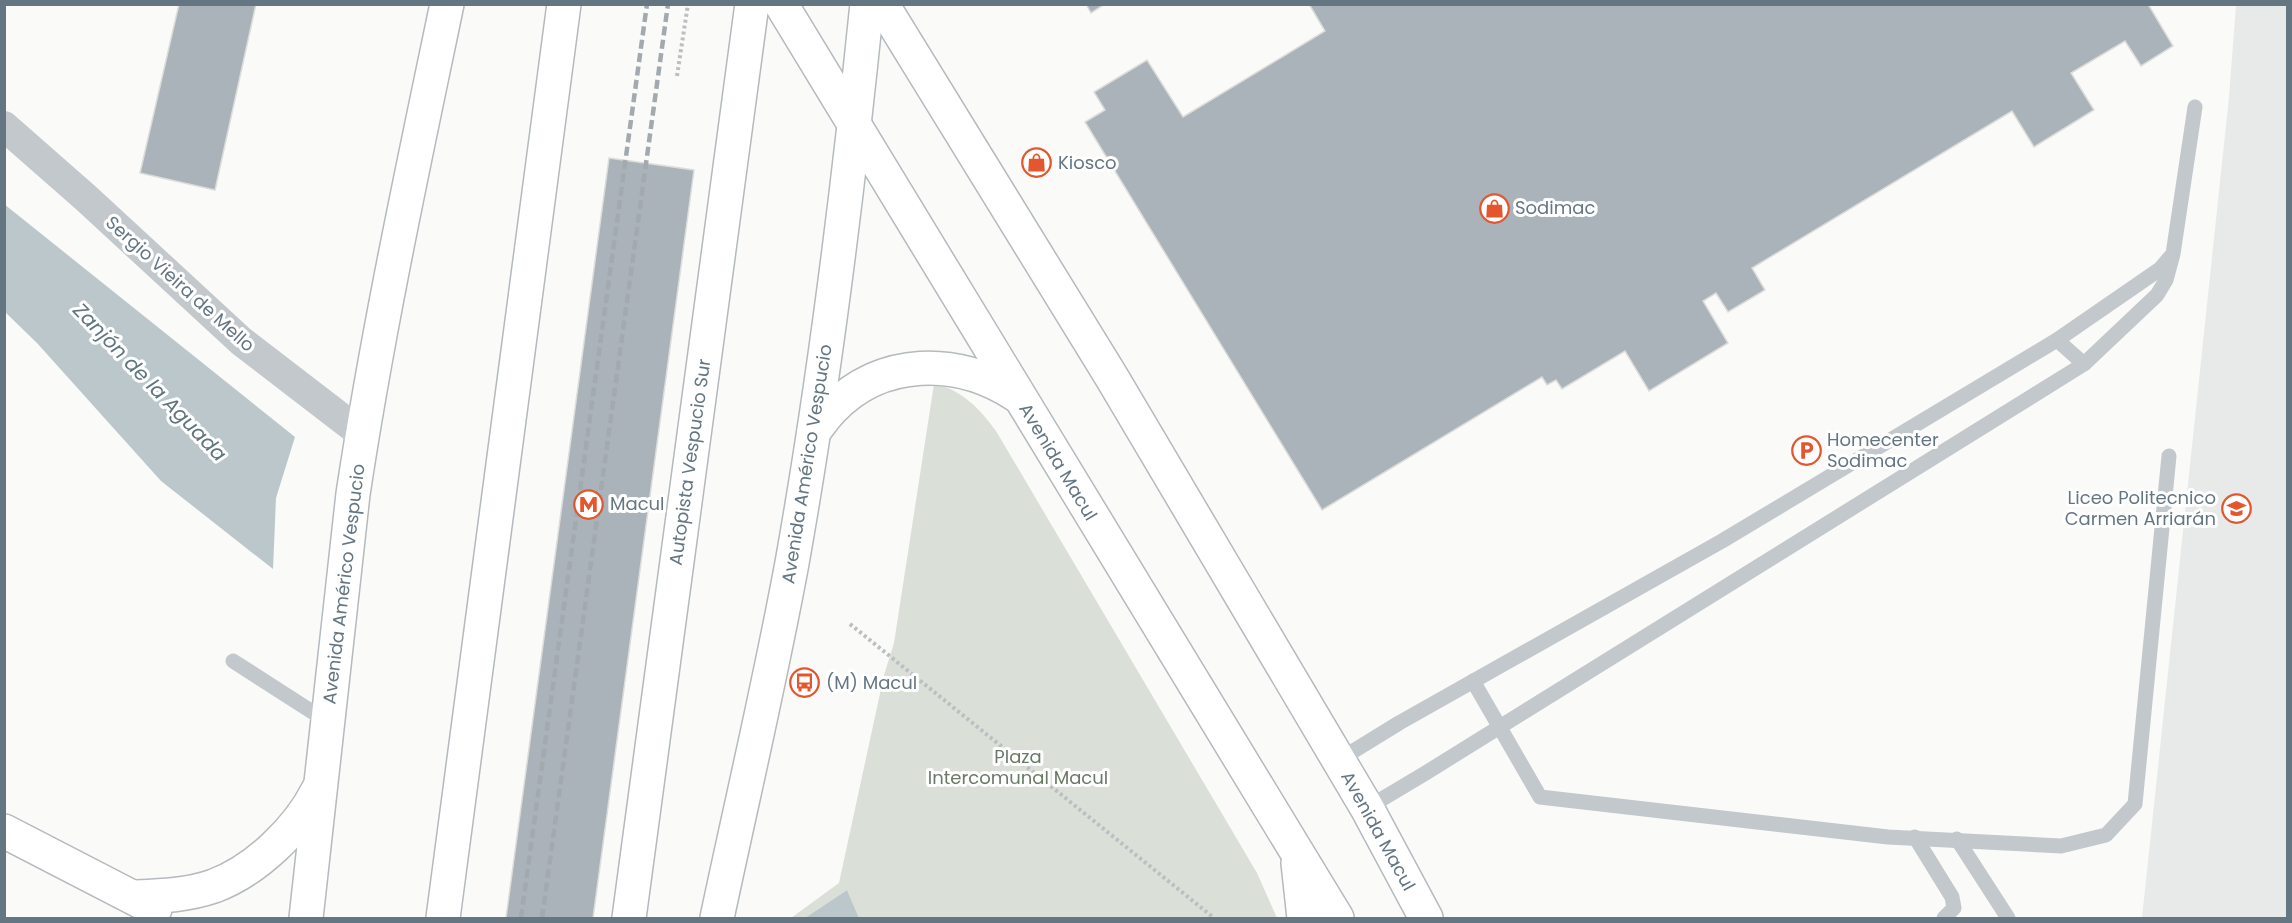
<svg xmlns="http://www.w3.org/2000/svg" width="2292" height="923" font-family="Poppins,sans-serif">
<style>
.built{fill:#e8e9e9}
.green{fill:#dadfd7}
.water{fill:#bbc7cb}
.building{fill:#aab3b9;stroke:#dcdcda;stroke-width:1.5}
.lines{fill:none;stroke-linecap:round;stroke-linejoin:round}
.primary-casing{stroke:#b5babe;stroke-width:36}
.highway-casing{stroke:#b4b9bd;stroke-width:36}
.path{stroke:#bbbfc2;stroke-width:4;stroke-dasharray:3 3;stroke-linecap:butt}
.lane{stroke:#c3c8cc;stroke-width:15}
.street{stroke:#c3c8cc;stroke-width:30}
.primary{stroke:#fff;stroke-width:33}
.highway{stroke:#fff;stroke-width:33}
.rail{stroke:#a2aab0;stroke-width:4.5;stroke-dasharray:9 4.5;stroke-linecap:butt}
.labels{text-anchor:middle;stroke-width:6;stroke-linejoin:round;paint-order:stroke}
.poi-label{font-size:18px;fill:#657683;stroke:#fff;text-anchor:start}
.street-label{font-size:18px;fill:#657683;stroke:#fff}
.park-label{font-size:18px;fill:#687a64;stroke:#fff}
.water-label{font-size:20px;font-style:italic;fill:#60757c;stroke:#fff}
</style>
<rect width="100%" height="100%" fill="#fafaf8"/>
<path class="built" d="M2236,5H2287V918H2142L2229,97Z"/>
<path class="green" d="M934,384C961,389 980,409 996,431L1257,873L1277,918H859L847,890L805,918H791L839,883L884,675L894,643Z"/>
<g class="water">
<path d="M4,204L295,437L276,498L273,569L161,481L37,343L5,312Z"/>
<path d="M847,890L859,918H805Z"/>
</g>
<g class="building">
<path d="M179,4H256L215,190L140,173Z"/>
<path d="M1086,4H1105L1091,13Z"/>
<path d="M1309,4H2148L2173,46L2141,66L2125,41L2071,73L2094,110L2034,147L2012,111L1752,268L1765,290L1728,312L1716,293L1703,301L1728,343L1649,391L1625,351L1562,389L1556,380L1547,385L1542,377L1322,510L1085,122L1105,110L1094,92L1147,60L1183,117L1325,31Z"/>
<path d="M609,158L694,170L593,918H506Z"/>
</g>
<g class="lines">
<defs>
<g id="primary">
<path d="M781,4L1337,918"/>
<path d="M882,4L1111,376L1367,808L1426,918"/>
<path d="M814,431C820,424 825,416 831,410C881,357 958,357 1016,395"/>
<path d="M4,831L155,909"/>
<path d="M1298,863L1304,918"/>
<path d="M136,897C163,896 188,895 214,886C256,870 298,830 318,790"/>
<path d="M306,918L353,494C378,329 413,167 447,4"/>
<path d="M717,918C742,800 770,682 792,563C825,378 848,191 867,4"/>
</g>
<g id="highway">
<path d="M443,918L564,4"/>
<path d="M629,918L752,4"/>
</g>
</defs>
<use href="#primary" class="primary-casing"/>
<use href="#highway" class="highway-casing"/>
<g class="path">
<path d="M677,76L688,4"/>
<path d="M850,624L1214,918"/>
</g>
<g class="lane">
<path d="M2057,340L2084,364"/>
<path d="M233,661L328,722"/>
<path d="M1473,681L1540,797L1888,837L2061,846L2106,835L2135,804L2169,456"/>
<path d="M1339,760L1399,723L1722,541L2057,340L2160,269L2171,256"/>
<path d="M1367,808L1424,774L2084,364L2157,295L2166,280L2173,254L2195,107"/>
<path d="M1915,837L1952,897L1954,908L1944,918"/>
<path d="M1957,839L2008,918"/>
</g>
<path class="street" d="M4,126L86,198L241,341L362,434"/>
<use href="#primary" class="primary"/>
<use href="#highway" class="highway"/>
<g class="rail">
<path d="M521,918L647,4"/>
<path d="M542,918L668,4"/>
</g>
</g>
<defs>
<symbol id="shop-ring" viewBox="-11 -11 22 22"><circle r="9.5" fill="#fff" stroke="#e4572e" stroke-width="1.5"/><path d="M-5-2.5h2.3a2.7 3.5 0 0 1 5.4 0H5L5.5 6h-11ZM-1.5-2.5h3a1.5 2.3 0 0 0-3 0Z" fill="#e4572e"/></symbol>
<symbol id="parking-ring" viewBox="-11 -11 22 22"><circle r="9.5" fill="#fff" stroke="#e4572e" stroke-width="1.5"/><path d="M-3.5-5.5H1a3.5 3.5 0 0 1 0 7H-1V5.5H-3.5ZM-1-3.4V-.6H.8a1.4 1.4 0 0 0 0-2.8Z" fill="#e4572e"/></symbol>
<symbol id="metro-ring" viewBox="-11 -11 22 22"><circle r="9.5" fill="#fff" stroke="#e4572e" stroke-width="1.5"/><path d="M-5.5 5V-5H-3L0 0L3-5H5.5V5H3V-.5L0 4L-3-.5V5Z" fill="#e4572e"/></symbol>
<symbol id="school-ring" viewBox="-11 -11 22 22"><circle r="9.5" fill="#fff" stroke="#e4572e" stroke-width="1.5"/><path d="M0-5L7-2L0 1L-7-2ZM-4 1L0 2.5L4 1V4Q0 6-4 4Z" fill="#e4572e"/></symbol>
<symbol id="bus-ring" viewBox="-11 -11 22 22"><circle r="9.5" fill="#fff" stroke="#e4572e" stroke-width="1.5"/><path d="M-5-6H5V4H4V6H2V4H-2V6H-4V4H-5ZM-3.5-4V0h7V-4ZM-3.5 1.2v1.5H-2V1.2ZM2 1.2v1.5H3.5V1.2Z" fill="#e4572e"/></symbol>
</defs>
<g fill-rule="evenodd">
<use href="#shop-ring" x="1020" y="146" width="33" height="33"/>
<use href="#shop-ring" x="1478" y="192" width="33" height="33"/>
<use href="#parking-ring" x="1790" y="434" width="33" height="33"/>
<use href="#metro-ring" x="572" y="488" width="33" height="33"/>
<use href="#school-ring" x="2220" y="492" width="33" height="33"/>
<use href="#bus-ring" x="788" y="666" width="33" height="33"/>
</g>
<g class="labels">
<g class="poi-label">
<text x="1058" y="169">Kiosco</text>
<text x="1515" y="214">Sodimac</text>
<text x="1827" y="446">Homecenter<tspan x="1827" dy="21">Sodimac</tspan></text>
<text x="2216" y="504" text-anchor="end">Liceo Politecnico<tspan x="2216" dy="21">Carmen Arriarán</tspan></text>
<text x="610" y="510">Macul</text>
<text x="826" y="689">(M) Macul</text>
</g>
<g class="street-label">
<text transform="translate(180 284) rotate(42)" y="6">Sergio Vieira de Mello</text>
<text transform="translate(690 462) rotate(-82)" y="6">Autopista Vespucio Sur</text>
<text transform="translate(1058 462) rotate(59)" y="6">Avenida Macul</text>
<text transform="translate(807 464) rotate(-81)" y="6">Avenida Américo Vespucio</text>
<text transform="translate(344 584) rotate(-83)" y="6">Avenida Américo Vespucio</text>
<text transform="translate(1378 831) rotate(61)" y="6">Avenida Macul</text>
</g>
<g class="park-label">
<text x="1018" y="763">Plaza<tspan x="1018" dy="21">Intercomunal Macul</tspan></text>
</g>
<g class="water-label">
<text transform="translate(150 382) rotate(46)" y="7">Zanjón de la Aguada</text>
</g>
</g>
<rect width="2292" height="923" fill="none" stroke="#657683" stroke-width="12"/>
</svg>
